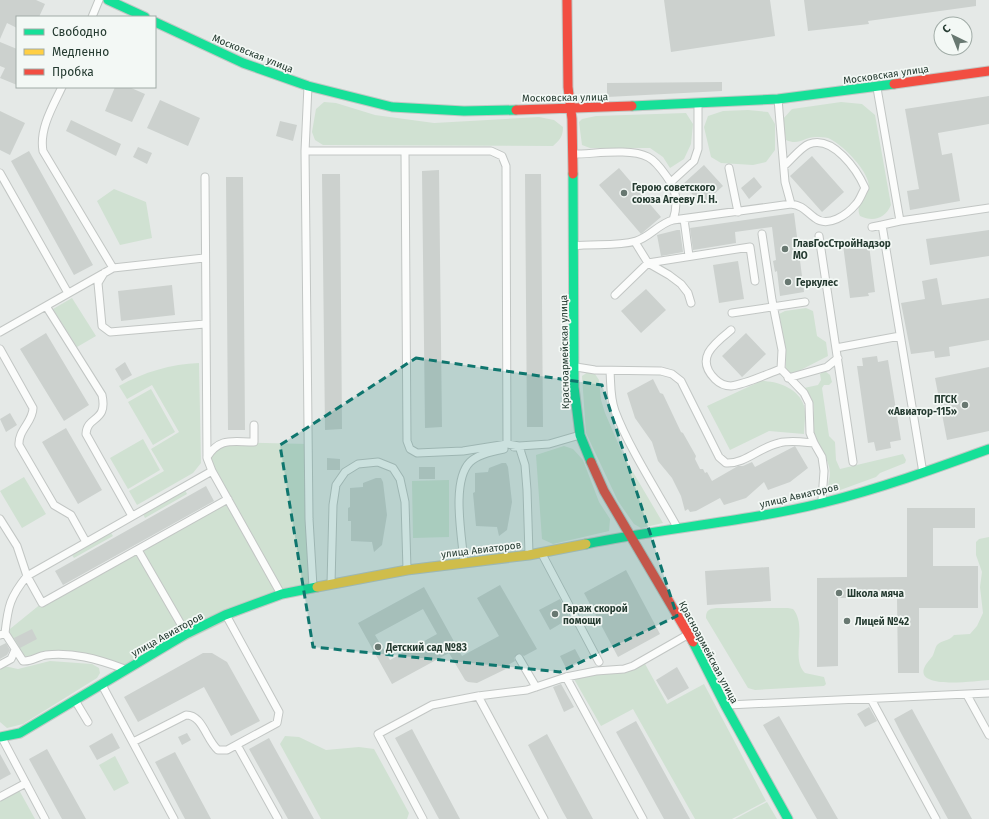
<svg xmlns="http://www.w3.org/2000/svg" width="989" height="819" viewBox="0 0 989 819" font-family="'Fira Sans',sans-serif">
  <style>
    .green { fill: #d0e1d2 }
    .building { fill: #ccd1ce; fill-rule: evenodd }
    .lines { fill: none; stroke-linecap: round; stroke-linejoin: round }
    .lane-casing { stroke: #c2c6c4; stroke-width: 9 }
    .fast-casing { stroke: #c1c7c4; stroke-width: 11 }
    .slow-casing { stroke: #c1c7c4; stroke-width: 11 }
    .jam-casing { stroke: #c1c7c4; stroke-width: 11 }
    .lane { stroke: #fbfcfb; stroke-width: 7 }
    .fast { stroke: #16e098; stroke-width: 9 }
    .slow { stroke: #ffcf43; stroke-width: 9 }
    .jam { stroke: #f24e42; stroke-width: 9 }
    .marked { fill: #0f766e; fill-opacity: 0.2; stroke: #0f766e; stroke-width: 3; stroke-dasharray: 8 5; stroke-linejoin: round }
    .poi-dot { fill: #687871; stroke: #f3f8f5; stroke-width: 1.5 }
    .labels { text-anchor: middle; stroke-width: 3.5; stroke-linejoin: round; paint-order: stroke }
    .street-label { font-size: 10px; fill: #253b31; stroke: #f3f8f5 }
    .poi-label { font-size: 10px; font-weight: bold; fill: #253b31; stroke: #f3f8f5; text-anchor: start }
  </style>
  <rect width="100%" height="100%" fill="#e5e9e7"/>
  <path class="green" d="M324 102 336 103 375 115 434 123 539 117 554 120 563 127C563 136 560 140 553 146L323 145 315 140 312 132 316 109Z
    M841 102 862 104 875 115 891 205C885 219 873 222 860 216 859 214 858 210 859 207 862 198 871 193 868 181 864 167 842 144 828 138 825 137 820 137 816 137 804 137 799 146 786 140L783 119 792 109Z
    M748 110 768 112 775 124V150L766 162 753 165 721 163 711 157 704 127 708 116 723 111Z
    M686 113 693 124 691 144 684 159 670 168 663 157 650 148H590L582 145 579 122 582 119 596 116Z
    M114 189 146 202 152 238 120 245 97 201Z
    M72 298 96 336 77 347 53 309Z
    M806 308 813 311 817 336 826 342 828 356 791 375 786 369V350L779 314 785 311Z
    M199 363 201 463 193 473 137 505 129 491 164 471 151 449 179 432 152 385 127 399 119 386C144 372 171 364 199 363Z
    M825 371 830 375 832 382 829 385H824L822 388 829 436 835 442 836 460 840 469 903 454 906 460 905 463 880 473 876 477 832 493 829 491C827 484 830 479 830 473 829 457 818 447 814 432 811 414 820 404 804 388L818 385 821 380 820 374Z
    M588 372 595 374 599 380 601 400 605 413 624 457 663 523 641 528 634 524 618 501 586 433 582 376Z
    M761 381C776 381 796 387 803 403 807 412 804 424 804 434L769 431 730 450 707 406Z
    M151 389 175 432 153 445 128 402Z
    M143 439 160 470 128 489 110 458Z
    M222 442 308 444 313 588 282 594 126 670 69 655 26 662 5 633 42 603 228 500 207 458Z
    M564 446 573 449 583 460 599 502 610 519 609 531 553 544 542 539 536 455Z
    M24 477 46 514 22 528 0 491Z
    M449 480V537L413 538 412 481Z
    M185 490 187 494 145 518 143 514Z
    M111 533 113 536 74 558 72 555Z
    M989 537V680C973 681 900 692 931 658 935 654 934 648 938 644 943 640 949 641 954 635L970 634 977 626 983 613 980 587 982 572 976 555V542L979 539Z
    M716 608H788L793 609C808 626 790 659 805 673L824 677 826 684 824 686 755 690 748 688 706 618C706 610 709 609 716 608Z
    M50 661 92 664 99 668 100 673 97 678 23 724 7 728 0 722V668L4 666 18 669Z
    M644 662 667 704 704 684 766 801 732 819H695L633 709 601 726 574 679Z
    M285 736 299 737 326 750 359 747 374 749 409 813 407 819H321L280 744Z
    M115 756 129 783 114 791 99 765Z
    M19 790 35 819H0V800Z
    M767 802 777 819H735Z"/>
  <path class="building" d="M0 0H36L45 4 39 17H17V28L7 23 0 39Z
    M664 0H770L775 36 671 52Z
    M804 0H976V6L868 21 869 24 808 31Z
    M0 42 17 49V85L0 78 5 68 0 66Z
    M722 82V91L607 97V83Z
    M115 87H129L145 94 132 122 105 111Z
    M989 96V124L938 133 942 155 952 153 960 201 910 210 907 191 919 189 905 109Z
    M160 100 200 118 188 146 147 128Z
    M0 111 25 123 10 155 0 150Z
    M71 120 121 144 116 156 66 131Z
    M280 121 297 125 293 141 276 136Z
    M138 147 152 153 147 164 133 157Z
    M29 151 93 265 74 275 11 161Z
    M812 156 844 192 822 212 790 176Z
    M704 165 723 186 702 205 683 184Z
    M619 168 661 217 641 234 599 185Z
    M439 170 442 427 425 428 422 171Z
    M322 174H340L342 429 325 430Z
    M525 174H541L543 427H527Z
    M226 177H243L245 430H228Z
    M754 177 762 187 749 199 741 188Z
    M794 213 804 292 780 296 777 271 775 272 773 261 776 260 772 227 735 232 736 243 693 250 690 228Z
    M677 230H680L683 252 661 256 657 235Z
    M989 230V256L930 265 926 239Z
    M862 243 863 246 869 245 875 292 868 293 869 296 850 298 843 245Z
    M738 261 744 299 719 303 713 265Z
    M937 278 942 305 989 298V340L949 347 950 356 935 358 934 351 911 354 901 303 925 299 922 281Z
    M172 285 175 315 121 321 118 291Z
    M646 289 666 310 641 333 621 311Z
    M46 333 89 405 64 421 20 349Z
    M746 333 766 354 742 377 722 356Z
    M877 356 878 362 888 360 901 440 890 442 891 448 876 451 874 442 868 443 857 366H863L862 358Z
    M125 362 132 375 122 381 115 369Z
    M989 367V431L947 440 935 378Z
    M653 379 660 393 663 394 681 432 683 433 696 456 695 459 700 469H703L705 473 707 472 712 481 738 466H743L752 462 755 467 795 446 808 468 790 482 768 490 764 482 746 498 724 505 720 498 696 511 690 512 688 509 685 511 681 496 672 478 658 461 652 442 635 418 627 393Z
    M10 413 17 425 6 432 0 419Z
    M66 428 102 490 78 504 42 442Z
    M327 458 340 459V470H327Z
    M502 463H506L508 467 512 502 507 530 499 536 497 527 476 526 473 493 475 492V473L488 472 489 468Z
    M419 467H435V479H419Z
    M376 478H381L383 482 387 515 382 545 374 552 372 542 351 541V521H348V508L350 507V488L363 487V483Z
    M206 486 214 501 63 585 55 571Z
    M907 508H975V528H933V566H978V608H919V673H898L897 598H838V666L817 667V578L907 577Z
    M769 567 771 601 707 605 705 571Z
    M626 570 660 634 618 657 584 593Z
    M500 585 537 649 524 656 521 654H517L514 658 515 661 508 665 510 667 477 683 468 682 465 680 449 653 392 684 358 623 424 587 462 656 499 636 477 598ZM423 609 437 634 390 660 375 635Z
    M560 599 570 618 550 630 539 610Z
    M32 629 37 639 20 648 14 638Z
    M6 643 10 650 7 655 0 659V646Z
    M575 649 581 660 566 668 560 656Z
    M203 653H212L227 662 260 721 231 736 204 687 138 722 124 697Z
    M677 667 689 688 668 700 656 680Z
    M561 684 574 707 564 712 553 687Z
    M869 707 877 721 865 727 857 714Z
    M912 709 972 819H948L901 733 894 719Z
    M779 716 838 819H817L763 725Z
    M636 721 690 819H664L616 732Z
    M412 729 460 819H439L425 793 395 738Z
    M112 733 120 748 97 760 89 746Z
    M187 733 191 740 182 745 178 737Z
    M547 734 593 819H567L563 812 528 745Z
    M269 738 314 819H288L249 749Z
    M47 749 86 819H62L29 759Z
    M175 752 211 819H185L155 762Z
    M0 754 11 774 0 780Z"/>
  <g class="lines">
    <g class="lane-casing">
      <path id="lane" d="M92 17 99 0
        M308 86 305 151 309 519 313 587
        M62 87C53 106 39 129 43 151L113 268
        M877 88 900 221 882 225 923 473
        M778 99 785 182 791 204
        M305 151H491L502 156 506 166 507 444
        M405 152 407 441 410 449 417 453 463 451 507 444 519 446 549 444 580 435
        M574 154C594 154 630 148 648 157 656 161 662 170 667 177 677 190 678 205 673 220
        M729 168 738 212
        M0 173 68 293
        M205 177 207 458 212 471 281 594
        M671 182 694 161 698 149V104
        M684 219 689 256
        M900 221 989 208
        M872 227 882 225
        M762 234 772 300 782 350 781 369 804 393 809 403 810 433 814 443 822 457 824 471 822 500
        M819 236 853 462
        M635 242 648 263 669 275 681 284 688 293 691 303
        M573 246C593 243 616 247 636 241 650 237 658 224 673 220L791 204C804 206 805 211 815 218 828 228 847 215 856 204 860 200 862 193 865 188 857 170 833 135 809 144 801 147 791 160 784 166
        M104 273 98 283 102 326 110 332 205 324
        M615 295 648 263 750 247 755 281
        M46 306 102 395C108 423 87 415 86 434L132 516
        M732 313 805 302
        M731 330C715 343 694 358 715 379 719 383 725 386 731 386 746 384 767 374 781 369
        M0 332 113 268 204 258
        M836 348 900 336
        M0 349 33 408C33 422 18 430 19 445L54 505 71 515 86 542
        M576 367 595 370 661 371 672 374 681 381 719 457 726 463C745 464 760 447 779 443 790 440 802 442 814 443
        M610 371C611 384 610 398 615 411 629 448 657 491 677 527
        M788 378 827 367 838 358
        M514 447 519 446 525 465 527 490 529 554
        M207 457C220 437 232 442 254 442V425
        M0 519 17 546 27 576 42 603 228 499
        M138 550 186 633
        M542 554 599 662
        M464 562C462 537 451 481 470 462 478 454 493 451 504 449
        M331 584 333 505 336 485 345 472 358 464 378 462 393 468 400 479 405 502 407 569
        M5 633 23 661C31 662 38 656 46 655 73 652 97 659 122 668
        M0 635 5 633C8 606 10 597 27 576L212 471
        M519 658 536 687
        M0 665 11 659 15 650
        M566 677 643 819
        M102 685 174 819
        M967 695 989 735
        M478 696 544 819
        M871 699 936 819
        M76 702 88 722
        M728 705 989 693
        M2 738 45 819
        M133 742 186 715C203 715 206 740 218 750H227L277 723 279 712 226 615
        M237 745 278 819
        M0 797 26 783
        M423 819 378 734 432 705 478 696 527 690 566 677 596 671 624 669 633 666 689 634"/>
    </g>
    <g class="fast-casing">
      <path id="fast" d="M108 0 145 17
        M155 22 243 63 308 86 392 107 464 111 516 110
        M632 106 778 99 894 84
        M573 174 574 387 580 435 591 462
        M586 544C664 528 744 522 822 503 879 489 934 469 989 449
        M693 642 725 705 788 819
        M0 737 20 733 186 634 225 615 282 594 317 587"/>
    </g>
    <g class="slow-casing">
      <path id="slow" d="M317 587 407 570 529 555 586 544"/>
    </g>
    <g class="jam-casing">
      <path id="jam" d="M567 0 568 87 572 119 573 174
        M894 84 989 71
        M516 110 632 106
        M591 462 604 491 693 642"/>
    </g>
    <use href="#lane" class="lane"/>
    <use href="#fast" class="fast"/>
    <use href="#slow" class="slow"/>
    <use href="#jam" class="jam"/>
  </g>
  <path class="marked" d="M416 358 602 385 677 616 560 672 313 647 280 445Z"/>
  <g class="poi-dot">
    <circle cx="624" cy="193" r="4"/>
    <circle cx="785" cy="249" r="4"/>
    <circle cx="788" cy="282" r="4"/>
    <circle cx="965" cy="405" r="4"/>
    <circle cx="839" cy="593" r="4"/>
    <circle cx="555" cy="614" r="4"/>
    <circle cx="847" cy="621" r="4"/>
    <circle cx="378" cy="647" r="4"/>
  </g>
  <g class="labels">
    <g class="street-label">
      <text transform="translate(253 53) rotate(22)" y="4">Московская улица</text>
      <text transform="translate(886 74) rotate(-8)" y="4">Московская улица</text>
      <text transform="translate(565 97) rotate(-1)" y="4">Московская улица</text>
      <text transform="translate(564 352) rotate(-91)" y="4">Красноармейская улица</text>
      <text transform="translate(799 495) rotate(-13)" y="4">улица Авиаторов</text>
      <text transform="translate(481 549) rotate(-7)" y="4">улица Авиаторов</text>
      <text transform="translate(167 634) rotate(-29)" y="4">улица Авиаторов</text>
      <text transform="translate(709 652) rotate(62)" y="4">Красноармейская улица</text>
    </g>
    <g class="poi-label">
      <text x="632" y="191">Герою советского<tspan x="632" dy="12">союза Агееву Л. Н.</tspan></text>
      <text x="793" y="247">ГлавГосСтройНадзор<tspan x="793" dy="12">МО</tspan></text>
      <text x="796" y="286">Геркулес</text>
      <text x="957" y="403" text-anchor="end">ПГСК<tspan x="957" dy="12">«Авиатор-115»</tspan></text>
      <text x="847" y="597">Школа мяча</text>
      <text x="563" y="612">Гараж скорой<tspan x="563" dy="12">помощи</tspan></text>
      <text x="855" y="625">Лицей №42</text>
      <text x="386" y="651">Детский сад №83</text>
    </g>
  </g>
  <rect x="16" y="16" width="140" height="72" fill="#f3f8f5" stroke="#a1aca7"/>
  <rect x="24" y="29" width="20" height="6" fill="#16e098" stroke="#a1aca7"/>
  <text x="52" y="36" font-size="12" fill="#253b31">Свободно</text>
  <rect x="24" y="49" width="20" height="6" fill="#ffcf43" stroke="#a1aca7"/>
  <text x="52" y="56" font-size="12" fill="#253b31">Медленно</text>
  <rect x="24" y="69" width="20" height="6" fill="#f24e42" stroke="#a1aca7"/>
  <text x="52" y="76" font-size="12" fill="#253b31">Пробка</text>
  <g transform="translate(953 36) rotate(317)"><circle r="19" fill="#f3f8f5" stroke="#a1aca7"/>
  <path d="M0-3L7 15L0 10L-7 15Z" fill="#687871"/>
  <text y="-6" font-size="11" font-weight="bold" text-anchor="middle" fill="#253b31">С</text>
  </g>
</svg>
